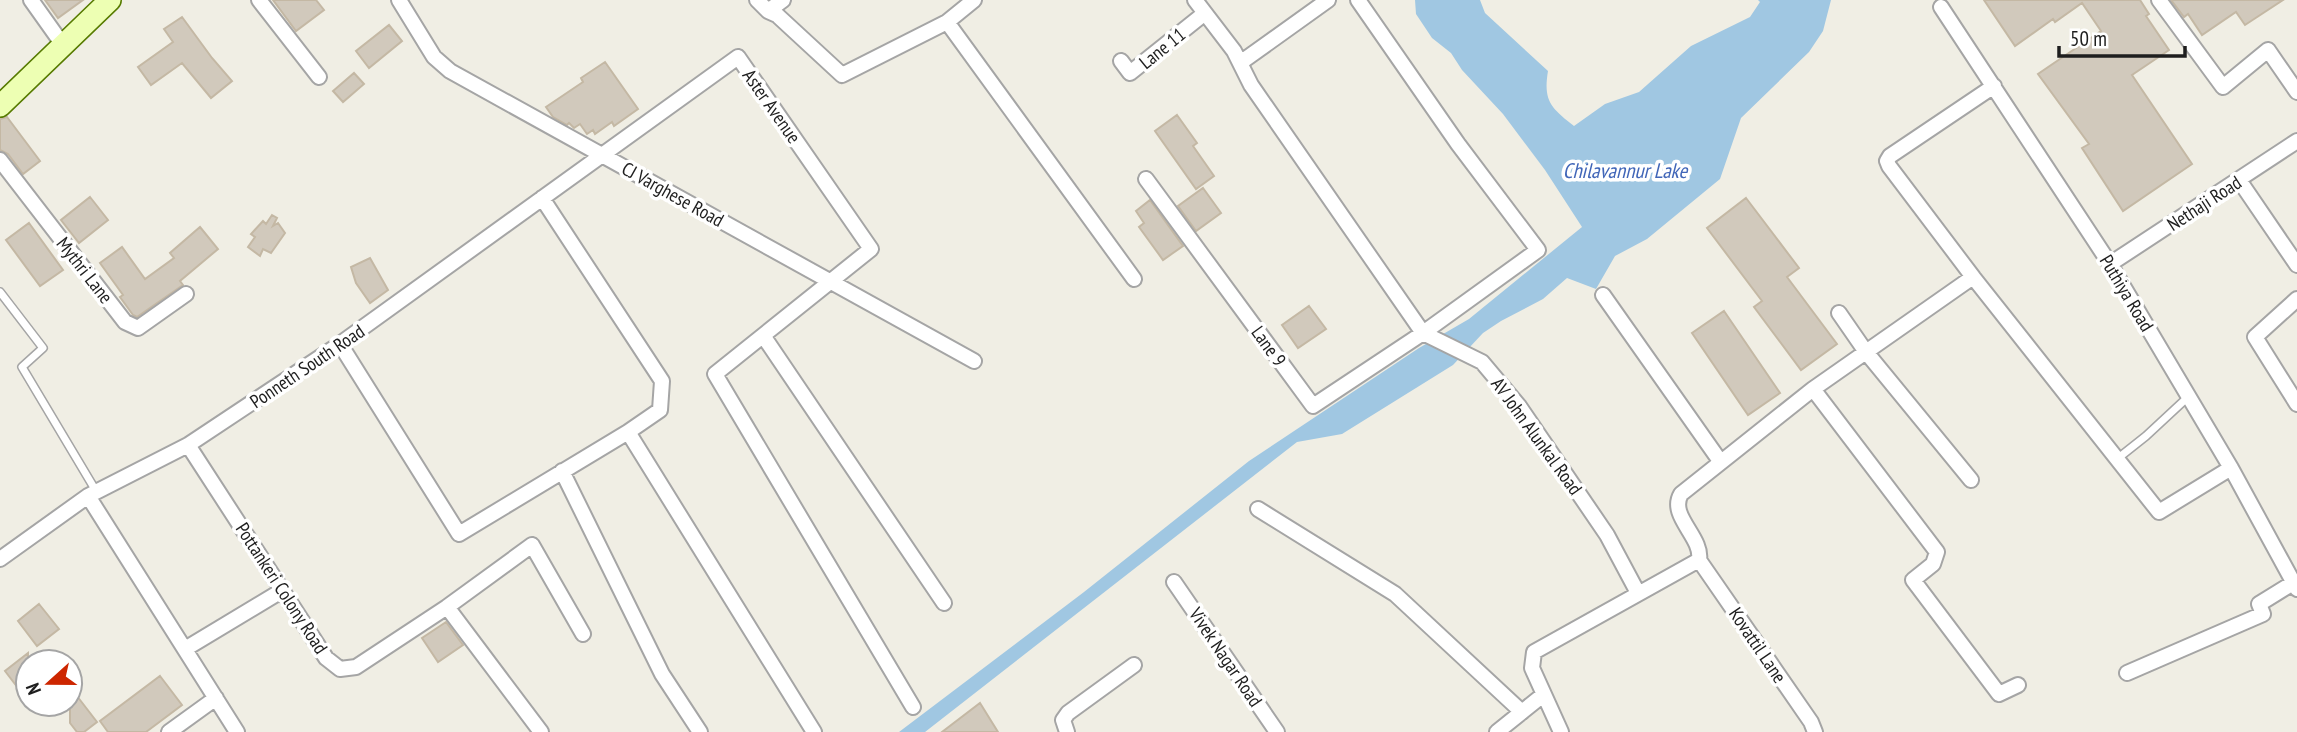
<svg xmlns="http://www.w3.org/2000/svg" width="2297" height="732" viewBox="0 0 2297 732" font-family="'PT Sans Narrow',sans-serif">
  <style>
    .water { fill: #a0c7e2 }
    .building { fill: #d1c9bc; stroke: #c4b8a4; stroke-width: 2 }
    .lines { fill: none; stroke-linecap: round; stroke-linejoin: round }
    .lane-casing { stroke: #a5a5a5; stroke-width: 10 }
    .street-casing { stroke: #a5a5a5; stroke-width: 18 }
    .secondary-casing { stroke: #577b00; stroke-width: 24 }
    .lane { stroke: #fff; stroke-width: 7 }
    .street { stroke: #fff; stroke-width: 14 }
    .secondary { stroke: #edffb3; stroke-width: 21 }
    .labels { text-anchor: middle; stroke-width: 7; stroke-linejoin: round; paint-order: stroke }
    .street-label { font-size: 19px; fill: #1e1e1e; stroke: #fff }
    .water-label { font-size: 21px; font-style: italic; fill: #4166b8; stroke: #fff }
  </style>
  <rect width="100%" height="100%" fill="#f0eee4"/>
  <path class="water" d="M1415 0H1480L1485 13 1548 71C1543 101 1551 108 1574 126L1605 104 1639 92 1691 46 1750 17 1760 2 1758 0H1831L1823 31 1809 52 1741 118 1720 179 1647 239 1615 256 1596 289 1567 278 1543 299 1501 321 1483 333 1453 365 1342 434 1297 442 925 732H899L1084 592 1249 461 1419 348 1469 319 1582 227 1545 170 1503 114 1462 70 1451 53 1432 38 1416 14Z"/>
  <path class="building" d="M45 0H83L58 18Z
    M273 0H316L324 10 296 31Z
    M1984 0H2140L2149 14 2146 16 2169 50 2132 75 2192 164 2123 211 2082 148 2089 144 2038 74 2101 31 2082 3 2055 22 2053 19 2015 46Z
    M2171 0H2283L2245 25 2236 12 2202 35 2188 14 2184 17Z
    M182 17 212 58 232 81 211 98 182 63 151 85 138 67 173 42 164 29Z
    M389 25 402 41 369 68 356 51Z
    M605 62 638 109 614 126 612 122 595 134 593 130 587 134 580 124 574 128 569 123 567 125 553 117 546 107 583 82 581 78Z
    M354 73 364 84 343 102 333 91Z
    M1177 115 1197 143 1193 146 1214 176 1196 189 1155 131Z
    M7 117 40 161 23 174 8 154 0 150V119Z
    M1203 188 1221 213 1196 231 1178 206Z
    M90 197 108 220 79 243 61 220Z
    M1746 198 1799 268 1787 277 1837 344 1801 370 1754 307 1762 301 1707 228Z
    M1150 200 1183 246 1163 260 1139 227 1144 223 1136 211Z
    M272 215 277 218 273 226 278 223 285 233 271 253 263 249 260 256 248 247 255 237 251 234 263 221 266 224Z
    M29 223 63 270 40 286 6 240Z
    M200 227 218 249 180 281 183 285 137 317 133 315 120 297 123 295 100 263 122 247 145 279 174 258 170 253Z
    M370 258 388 290 370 303 356 283 351 267Z
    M1309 306 1326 329 1298 348 1282 325Z
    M1724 311 1780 393 1748 415 1692 333Z
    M39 604 59 629 37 646 18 621Z
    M446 622 463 645 438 662 422 638Z
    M28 653V701L5 671Z
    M160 676 182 705 146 732H108L100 721Z
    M70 687 97 722 84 732H77L70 723Z
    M980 703 998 732H942Z"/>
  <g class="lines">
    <g class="lane-casing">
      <path id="lane" d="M0 292 43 348 22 367 96 491
        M2117 459 2146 436 2188 397"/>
    </g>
    <g class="street-casing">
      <path id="street" d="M31 0 63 45
        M259 0 319 77
        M399 0 434 57 450 71 974 361
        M757 0 768 11 783 0
        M974 0 947 22 1134 279
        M1195 0 1234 51 1251 85 1423 333 1482 362 1519 406 1607 535 1638 593
        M2159 0 2223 87 2268 50 2297 92
        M1941 7 2110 264 2231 468 2297 589
        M768 11 777 15 842 75 947 22
        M1121 61 1130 73 1205 13
        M1240 63 1328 0
        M0 160 125 322 138 328 186 294
        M1146 179 1313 406 1423 333 1538 250 1458 144 1358 0
        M2239 180 2297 265
        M2110 264 2297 141
        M1973 277 2159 512 2231 468
        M1603 295 1720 461
        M2297 299 2255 337 2297 404
        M1839 313 1866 352 1971 480
        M764 337 944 603
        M340 344 459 534 628 432 660 410 662 381 542 198
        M1813 389 1973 277 1889 166 1887 161 1890 156 1994 86
        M628 432 814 732
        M188 445 326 658 340 669 356 667 447 607 541 732
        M562 471 662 674 700 732
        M88 496 237 732
        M1258 509 1395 594 1522 712
        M0 559 88 496 188 445 340 344 738 57 871 249 715 374 913 707
        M1699 560 1811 722 1815 732
        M1174 582 1277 732
        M447 607 532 545 583 634
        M185 649 283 590
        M2127 673 2263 614 2259 604 2293 583
        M169 732 216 698
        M1067 732 1063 720 1068 713 1134 665
        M1497 732 1543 695
        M1561 732 1532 668 1534 652 1699 560C1703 537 1668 516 1681 494L1813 389 1937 552 1933 564 1913 580 1999 694 2018 685"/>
    </g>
    <g class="secondary-casing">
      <path id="secondary" d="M0 106 110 0"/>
    </g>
    <use href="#lane" class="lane"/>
    <use href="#street" class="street"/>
    <use href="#secondary" class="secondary"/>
  </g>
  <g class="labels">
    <g class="street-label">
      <text transform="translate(1162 48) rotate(-39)" y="7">Lane 11</text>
      <text transform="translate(772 106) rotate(55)" y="7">Aster Avenue</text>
      <text transform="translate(673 194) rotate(29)" y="7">CJ Varghese Road</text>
      <text transform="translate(2204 203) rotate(-33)" y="7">Nethaji Road</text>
      <text transform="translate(85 270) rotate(52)" y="7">Mythri Lane</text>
      <text transform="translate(2127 293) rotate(59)" y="7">Puthiya Road</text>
      <text transform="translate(1269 346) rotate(54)" y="7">Lane 9</text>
      <text transform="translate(307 366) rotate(-34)" y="7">Ponneth South Road</text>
      <text transform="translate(1537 436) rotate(54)" y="7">AV John Alunkal Road</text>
      <text transform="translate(282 588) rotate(57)" y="7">Pottankeri Colony Road</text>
      <text transform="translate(1758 645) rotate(56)" y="7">Kovattil Lane</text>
      <text transform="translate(1226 657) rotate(56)" y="7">Vivek Nagar Road</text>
    </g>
    <g class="water-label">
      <text x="1625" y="178">Chilavannur Lake</text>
    </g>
  </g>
  <g transform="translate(49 683) rotate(249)"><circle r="33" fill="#ffffff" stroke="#a5a5a5" stroke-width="2"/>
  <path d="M0-5L12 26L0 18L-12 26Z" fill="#cd2600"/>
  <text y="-10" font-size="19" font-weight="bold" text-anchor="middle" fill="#1e1e1e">N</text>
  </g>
  <path d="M2059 46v10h126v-10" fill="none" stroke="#1e1e1e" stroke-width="3.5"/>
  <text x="2070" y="46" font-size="21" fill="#1e1e1e" stroke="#ffffff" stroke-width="5" paint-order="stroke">50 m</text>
</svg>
